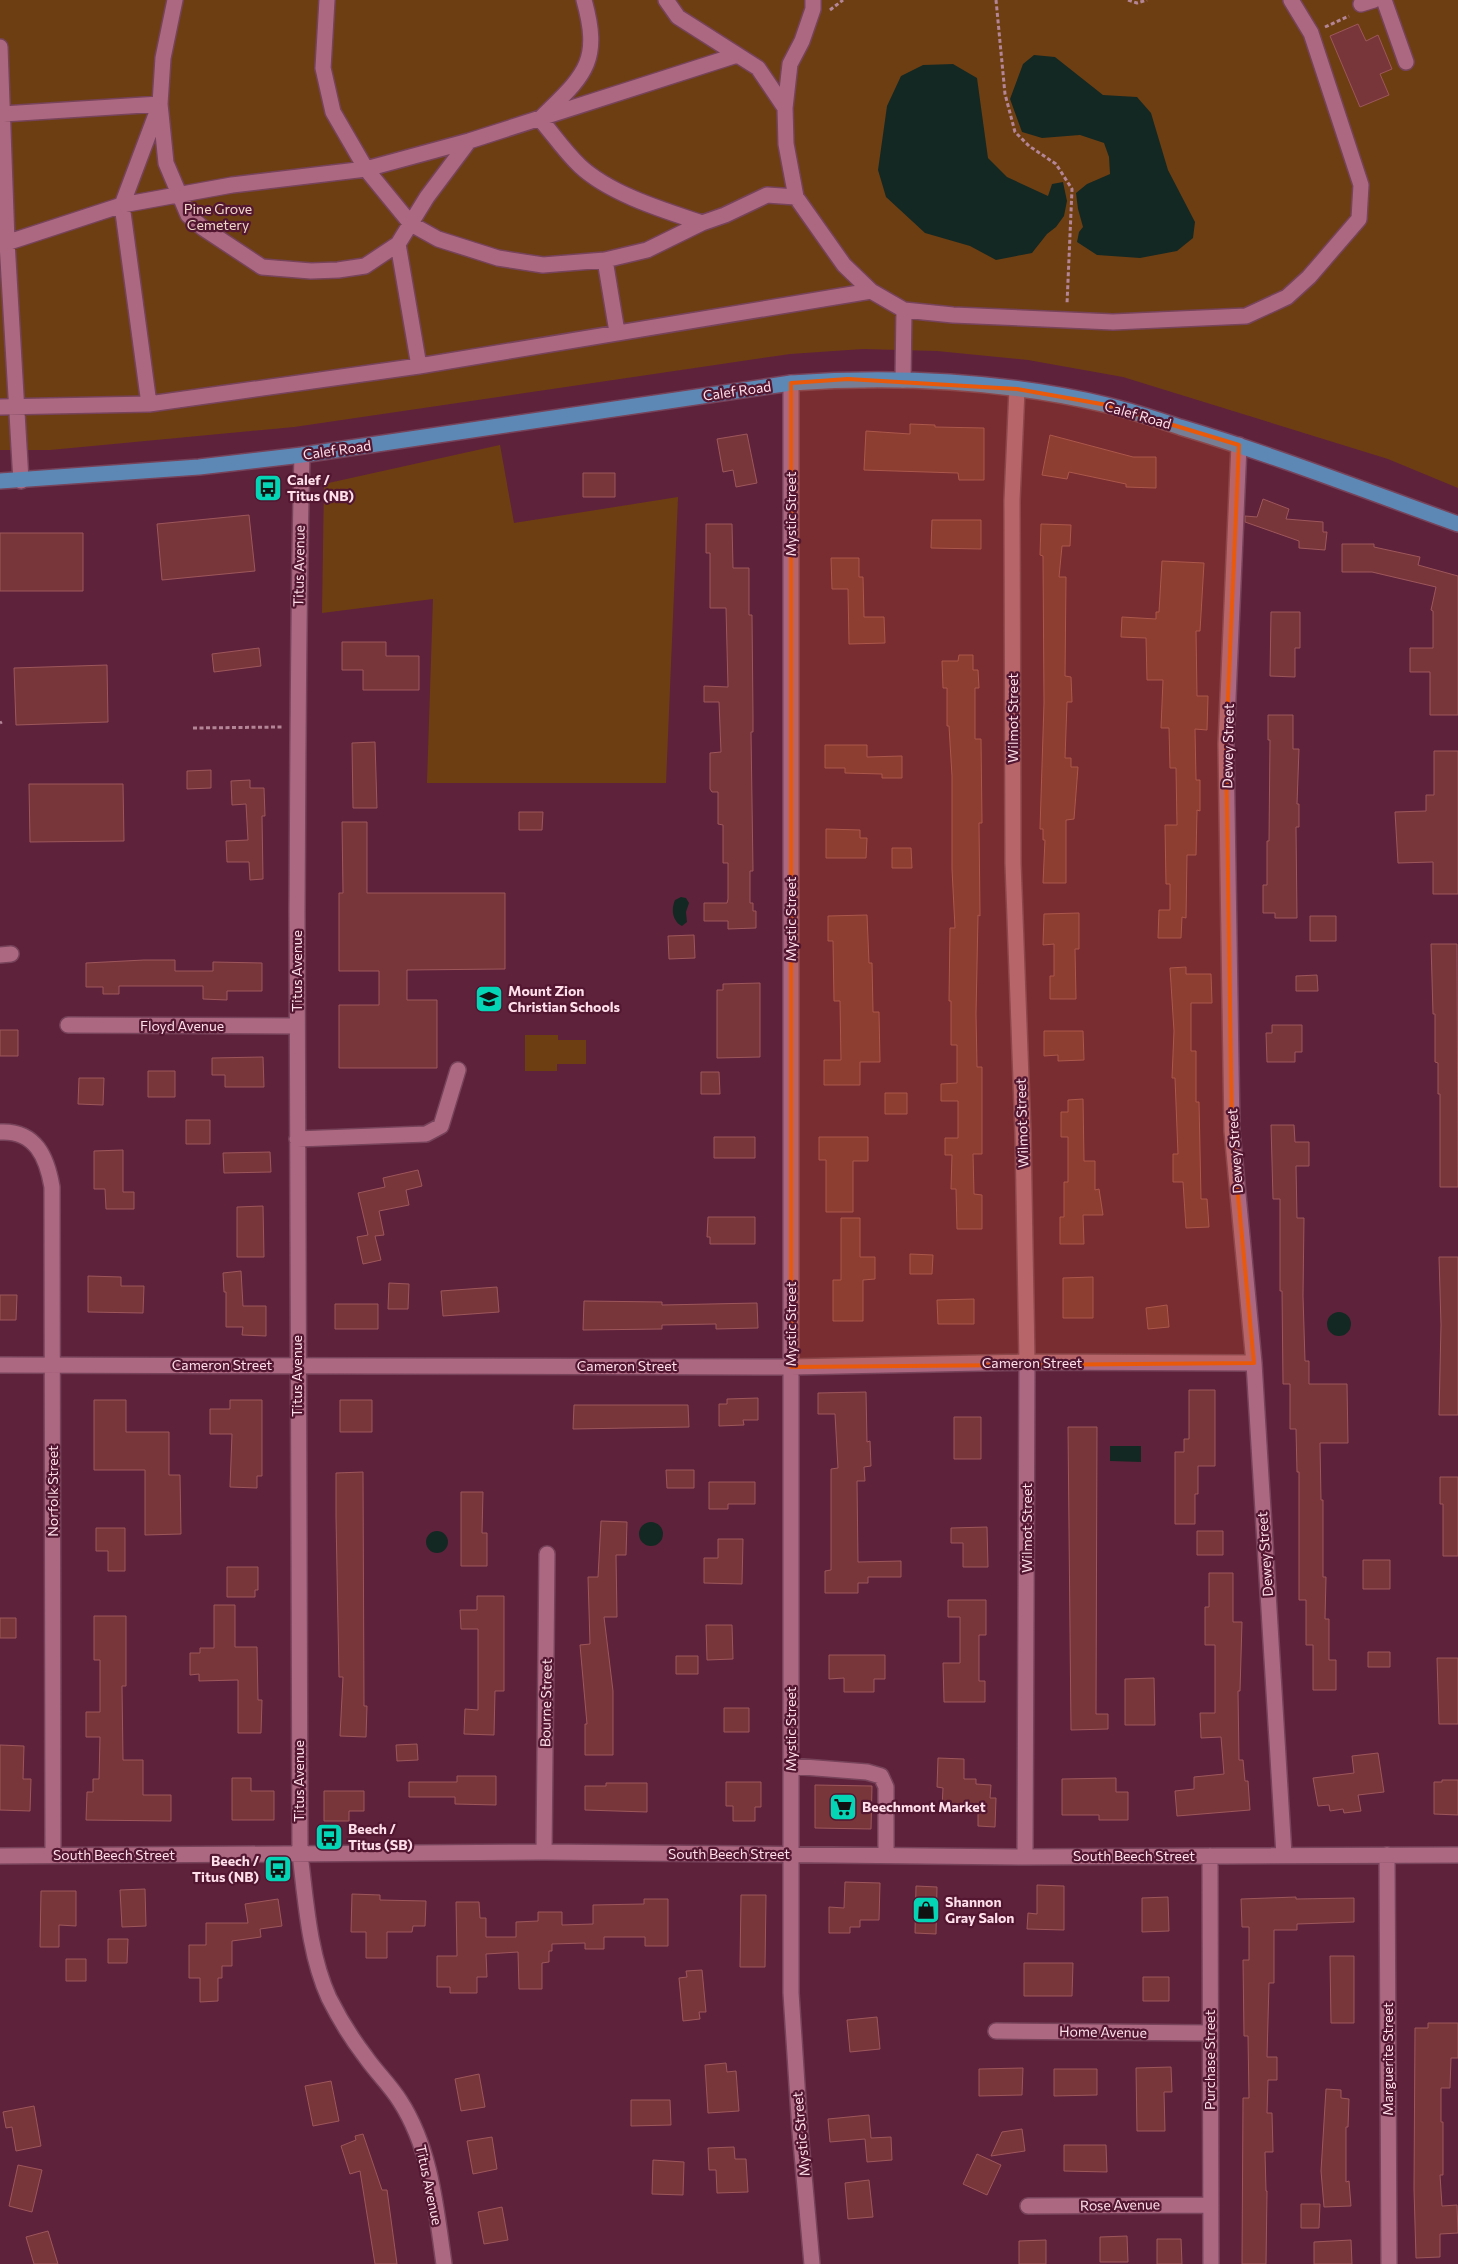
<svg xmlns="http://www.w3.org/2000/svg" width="1458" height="2264" viewBox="0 0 1458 2264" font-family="Commissioner,sans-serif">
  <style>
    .green { fill: #6e3e13 }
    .water { fill: #142823 }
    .building { fill: #78363b; stroke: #9d575b }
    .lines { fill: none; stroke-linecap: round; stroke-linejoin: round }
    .minor-casing { stroke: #76435a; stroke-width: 18 }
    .major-casing { stroke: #76435a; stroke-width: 18 }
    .path { stroke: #b38596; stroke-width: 3; stroke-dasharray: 4 2.5; stroke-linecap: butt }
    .minor { stroke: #ad6881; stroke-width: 15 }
    .major { stroke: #5d88b6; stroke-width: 15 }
    .marked { fill: #e8590c; fill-opacity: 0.2; stroke: #e8590c; stroke-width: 4; stroke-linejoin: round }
    .labels { text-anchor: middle; stroke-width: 4.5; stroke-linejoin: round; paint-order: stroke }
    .park-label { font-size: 14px; fill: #efd8c8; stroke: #531731 }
    .street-label { font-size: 14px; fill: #ffdfe9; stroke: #531731 }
    .poi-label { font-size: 14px; font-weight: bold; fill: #ffdfe9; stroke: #531731; text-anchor: start }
  </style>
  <rect width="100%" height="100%" fill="#5f223b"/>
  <path class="green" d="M0 0H1458V488L1388 459 1123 377 1028 360 937 351 863 349 790 354 294 427 50 450H0Z
    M500 445 514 523 678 497 666 783H427L433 599 322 613 324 484Z
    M525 1035H558V1040H586V1064H557V1071H525Z"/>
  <path class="water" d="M1034 55 1055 57 1103 95 1137 97 1151 113 1168 170 1195 222 1193 238 1177 251 1140 258 1097 255 1077 242 1079 232 1083 227 1078 209 1076 193 1087 184 1110 174 1109 157 1104 143 1080 135 1042 138 1022 132 1010 99 1023 64Z
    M953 64 977 78 988 158 1007 177 1048 196 1052 184 1063 182 1067 201 1064 216 1056 227 1047 234 1032 253 996 260 970 246 925 233 886 197 878 170 887 106 901 76 923 65Z
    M681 897 686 898 689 903 686 912 687 922 682 926C672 921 671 909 675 900Z
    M1327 1324a12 12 0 1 1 24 0a12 12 0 1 1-24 0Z
    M1110 1446H1141V1462L1110 1461Z
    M639 1534a12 12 0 1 1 24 0a12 12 0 1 1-24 0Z
    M426 1542a11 11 0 1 1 22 0a11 11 0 1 1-22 0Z"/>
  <path class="building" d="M1358 24 1366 41 1378 35 1392 69 1380 74 1389 95 1360 107 1330 36Z
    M910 424 935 425V427L984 428V480H959L958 473 864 470 866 431 910 434Z
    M747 434 757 483 736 487 733 470 723 472 717 439Z
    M1050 435 1133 457H1156V488L1126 487V484L1069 472 1067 479 1042 475Z
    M583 473H615V497H583Z
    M1263 499 1289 509 1286 519 1323 522V532H1327L1325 550 1299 548V541L1245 522V516L1257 517Z
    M249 515 255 571 162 580 157 524Z
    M932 520H981V549L931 548Z
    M706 524H732L733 568H749V615H752L753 716V732H751L753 871H750V903H753V911H756V928L728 929V921H704V903H727L728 899V863H723V825L718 824V792H712L710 789V753L721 752 719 702H704V686L728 687 726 608H710V553H706Z
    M1041 524 1071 525 1070 546H1062L1059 577H1066L1065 676 1071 677 1072 702H1067L1065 758H1071V767H1078L1074 819 1066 820V883H1043L1045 840H1043V829H1040L1044 703 1043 556 1040 555Z
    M0 533H83V591H0Z
    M1342 544H1374V547L1420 557 1418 565 1458 576V715H1430V672H1410V648H1433V611L1431 610 1436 587 1372 572H1342Z
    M831 558H859V577H863L864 617H884L885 643 849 644 848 589H832Z
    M1162 561 1204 563 1200 631H1196L1197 696H1208L1207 730 1195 729 1196 780H1200V811L1197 810 1196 855H1187L1186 918 1182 917 1181 938H1158L1159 910H1170V884H1166L1165 825H1177L1176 768H1170L1169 728H1161L1163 680H1147L1146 638 1121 637 1122 617 1156 619V612H1159Z
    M1271 612H1300V648H1295V677L1270 676Z
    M342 642H386V656H419V690H363V670H342Z
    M259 648 261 666 214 672 212 654Z
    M959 655H973V670H978L979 688H975V739H981L982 823H979L980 916 978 915 976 1014 977 1067H982V1154H973L974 1194 982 1195V1229H957L956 1189H951L952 1155H945V1138H958V1101H941V1084L957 1083V1045H951V1001H949L950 928H955L952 869V776L949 726H947V688H943L942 661H958Z
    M107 665 108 722 16 725 14 668Z
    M1268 715H1293V749H1299L1297 804H1299V827H1296L1297 918H1275V913H1263V885H1267V841H1269L1270 740H1268Z
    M375 742 377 808H353L352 743Z
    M825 745H867V757L902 756V778H882V774L845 773V768H825Z
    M1434 751H1458V894H1433V862L1398 863 1395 812 1426 811V795H1434Z
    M211 770V788L187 789V771Z
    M250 780V788H264L265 816H262L263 879 250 880 249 862H227L226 841 248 840 246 804 232 805 231 781Z
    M29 784H123L124 841 30 842Z
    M519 812H543L542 830H519Z
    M342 822H367V893H505V969L407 970V1000H437V1068H339V1005H379V971H339V893H343Z
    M826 829 860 830V838H867L866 858H826Z
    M892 848H911L912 868H892Z
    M1079 913V949H1075L1076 999H1050V976H1054V944L1043 945 1044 914Z
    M867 915 869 963H872L873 1012H879L880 1062H860V1085H824V1060H841L840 1001H834L833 941H828V916Z
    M1310 916H1336V941H1310Z
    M694 935 695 958 669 959 668 936Z
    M1431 944H1457L1458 1187H1440V1094H1438V1063L1435 1062V1014H1433Z
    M144 960H175V971H213V962L262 963V991H227V1000L203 999V986H119V994H103V987H86V963Z
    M1186 967V974H1211L1212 1003H1191V1051H1196V1102H1199L1201 1199H1207L1209 1227 1186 1228 1183 1182H1173V1154H1178L1175 1078H1172L1174 1031 1170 968Z
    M1317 975 1318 991H1296V976Z
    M760 983V1057L717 1058V990H723V984Z
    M1272 1025H1302V1052H1295V1062H1267L1266 1033H1272Z
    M0 1030H18V1056H0Z
    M1044 1031H1083L1084 1060 1058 1061V1055L1044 1056Z
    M263 1057 264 1087H225V1075H212V1058Z
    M148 1071H175V1097H148Z
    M701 1072H719L720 1094H701Z
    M79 1078H104L103 1105 78 1104Z
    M885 1093H907V1114H885Z
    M1083 1099 1084 1161H1095V1190L1099 1189 1103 1215H1083L1084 1244H1060V1217H1064V1182H1068V1137H1061V1112H1068V1100Z
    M186 1120H210V1144H186Z
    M1271 1125H1294L1295 1142H1309V1166H1296L1297 1218H1304L1303 1296 1305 1361H1309V1384H1347L1348 1443H1320L1321 1500H1323V1577H1326L1325 1619H1329V1660H1336V1690H1313V1645H1306V1600H1299V1472H1297L1296 1429H1290V1384H1283L1282 1291H1280V1199H1273Z
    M714 1137H755V1158H714Z
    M819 1137H868V1161H853V1212H826V1160H819Z
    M123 1150V1192H134V1209H106L105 1189H94V1151Z
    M270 1152 271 1172 224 1173 223 1153Z
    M418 1170 422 1186 406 1190 409 1205 379 1211 384 1235 375 1236 381 1260 363 1264 357 1237 368 1235 358 1193 385 1187 383 1178Z
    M263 1206 264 1257H237V1207Z
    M708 1217H755V1244H710V1237H707Z
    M841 1218H860V1257H875V1279L863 1280V1321H833V1280H841Z
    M910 1254 933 1255 932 1274H910Z
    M1439 1257H1458V1415H1439L1441 1325Z
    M241 1271 243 1306H266V1336L242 1335 243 1327H226V1292H224L223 1273Z
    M88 1276 121 1277V1286H144L143 1313 88 1312Z
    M1093 1277V1318H1063V1278Z
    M389 1283 409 1284 408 1309H388Z
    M497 1287 499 1312 443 1316 441 1291Z
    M0 1295H17L16 1320H0Z
    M974 1299V1324H938L937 1300Z
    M584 1301 662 1302V1305L757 1303 758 1328 716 1329V1324L662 1325V1329L583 1330Z
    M335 1304H378V1329H335Z
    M1167 1305 1169 1327 1148 1329 1146 1308Z
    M1189 1390H1215V1466H1198V1494H1195V1524H1175V1452H1184V1439H1189Z
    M866 1392 867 1442 870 1441 871 1466 864 1467 865 1481H857L858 1562 901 1561V1577H868V1583H858V1593H825V1571L831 1570V1469L838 1468 835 1414H818V1393Z
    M758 1398V1420H743L744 1425 719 1426V1404H727V1399Z
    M94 1400H126V1432H169V1475H180L181 1534 145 1535V1470H94Z
    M230 1400H262V1476H257V1488L230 1487 232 1434H210V1409H230Z
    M340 1400H372V1432H340Z
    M574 1405H688L689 1427 573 1429Z
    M954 1417H981V1459H954Z
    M1068 1427H1097L1096 1714H1108V1729L1071 1730Z
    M666 1470H694V1488H667Z
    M363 1472 364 1706H367L366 1737 340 1736 343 1677H339L336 1517V1473Z
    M1440 1477H1458V1556H1443V1504H1440Z
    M709 1482H755V1504H728V1509H709Z
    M461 1492H483L482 1533H487V1566H461Z
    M601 1521 627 1522 626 1555H616L617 1617H604L613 1691V1755H585V1724H587L580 1645 590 1644 588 1577H598Z
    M987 1527 988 1567H963V1543H951V1528Z
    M96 1528H125V1571H108V1551H96Z
    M1197 1531H1223V1555H1197Z
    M718 1539H743L742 1584 704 1583V1558H718Z
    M1363 1560H1390V1589H1363Z
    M227 1567H258V1590H255V1597H227Z
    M1209 1573H1233V1622H1242L1240 1691H1238L1239 1760H1243L1245 1781H1248L1250 1810 1177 1816 1175 1791 1194 1789V1777L1224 1774 1221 1737 1201 1738 1200 1713H1215V1645H1205V1607H1209Z
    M477 1596H504V1691H495L494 1735 464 1734 465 1709 478 1710V1629H461L460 1610H477Z
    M948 1600H986V1635H979V1681H985V1702H944L943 1663H960V1617H948Z
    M214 1605H235V1647H257L258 1700H262L261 1733H238V1680L199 1681V1674L190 1675V1653H200V1648H214Z
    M94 1616H126V1686H122L123 1760H143V1795H171V1821L86 1820 87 1792H93V1779H99L100 1737H86V1712H100V1660H94Z
    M0 1618H16V1638H0Z
    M706 1625H732L733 1659 707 1660Z
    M1368 1652H1390V1667H1368Z
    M829 1655H885V1679H874V1692H844V1678L829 1679Z
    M676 1656H698V1674H676Z
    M1437 1658H1458V1724H1439Z
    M1154 1678 1155 1725H1125V1679Z
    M724 1708H749V1732H724Z
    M417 1744 418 1760 397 1761 396 1745Z
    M0 1745 24 1746 23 1779H31L30 1811 0 1810Z
    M1378 1753 1384 1792 1358 1795 1361 1811 1344 1813 1343 1809 1330 1811 1329 1805 1318 1806 1313 1778 1354 1773 1352 1756Z
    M938 1758 964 1759V1779H976V1784L991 1785 990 1798H996L995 1827 978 1826V1809L942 1808 943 1788 937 1787Z
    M457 1776H496V1805L455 1804V1797H409V1782H457Z
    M232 1778H251V1791H274V1820H232Z
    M1116 1778V1792H1128V1820H1099V1815H1062V1779Z
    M1442 1780H1458V1815L1434 1814V1782H1442Z
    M726 1782H761V1807H755V1821H733V1806H726Z
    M606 1783H647V1812L585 1810V1786H606Z
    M815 1785 872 1786 871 1829 815 1828Z
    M324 1791H364V1811H349V1821H324Z
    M845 1882 880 1883 879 1920H860V1927H850V1933H829V1907L844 1908Z
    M1037 1885 1064 1886V1930L1027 1929 1028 1913 1037 1914Z
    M916 1886 937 1887 936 1934 915 1933Z
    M145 1889 146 1926 122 1927 120 1890Z
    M41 1891H76V1926L59 1925V1947H40Z
    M352 1894 380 1895V1900L426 1901 425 1926H413L412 1932H387V1958H366V1932H351Z
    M741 1895H766L765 1967H740Z
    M1168 1897 1169 1931 1142 1932V1898Z
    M1296 1897V1899L1354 1898V1922L1297 1924V1930H1274V1983H1269L1267 2057H1277V2080H1268L1267 2113H1272L1273 2152H1265L1266 2191H1267L1266 2264H1242L1243 2098H1249L1248 2036H1244L1243 1960H1249V1927H1242L1241 1899Z
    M278 1899 282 1926 260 1929 261 1937 232 1941V1966H222V1978H218V2001L200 2002V1978H189V1945H206V1923H248L245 1904Z
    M644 1899H668V1946H645V1937H604V1949H585V1943L552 1944V1951H549V1962L542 1963V1989H519L518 1952 486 1954 487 1977H477V1993H450V1987H437V1956H457L456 1902H479L480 1918H486V1937H516V1922L538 1921V1912H562V1925L593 1924V1905L644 1904Z
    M108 1939H128L127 1963H108Z
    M1330 1956H1354V2023H1331Z
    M66 1959H86V1981H66Z
    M1024 1963H1073L1072 1996H1024Z
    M702 1970 706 2012H699L700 2019 683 2021 679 1978 687 1977 686 1971Z
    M1143 1977H1169V2001H1143Z
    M877 2017 880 2049 850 2052 847 2020Z
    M1428 2023H1458V2058H1451L1450 2088H1441V2122H1443V2175H1440L1442 2206 1457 2205 1458 2233 1440 2234V2257L1416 2258 1414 2189 1415 2028H1428Z
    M726 2063 727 2072 736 2071 739 2111 708 2113 705 2065Z
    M1171 2067 1172 2092H1164L1165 2131H1137L1136 2068Z
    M1023 2068 1022 2095 979 2096V2069Z
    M1054 2069H1097V2095L1054 2096Z
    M479 2074 485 2107 461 2111 455 2079Z
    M331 2081 339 2121 313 2126 305 2086Z
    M1326 2089 1341 2090V2098L1349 2099 1348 2127H1346V2182L1349 2181 1351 2206 1324 2207 1321 2171Z
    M631 2100H670L671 2125 631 2126Z
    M34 2106 41 2146 16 2151 12 2127 6 2128 3 2112Z
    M869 2115 871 2138 891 2137 892 2160 867 2162 865 2139 830 2142 828 2119Z
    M1022 2129 1025 2151 991 2156 1002 2132Z
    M363 2134 382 2190H387L397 2264H375L360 2171 350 2174 341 2146 356 2140 355 2136Z
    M492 2137 497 2169 473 2174 467 2141Z
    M1064 2145H1106L1107 2172 1064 2171Z
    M734 2147 735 2159H746L748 2192 717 2193 716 2170H709L708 2148Z
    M977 2154 1001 2165 987 2195 963 2184Z
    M653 2160 684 2162 683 2195 652 2194Z
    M18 2165 42 2170 32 2212 9 2206Z
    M869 2180 873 2217 848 2219 845 2183Z
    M1301 2204H1320L1319 2228H1301Z
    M502 2207 508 2240 484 2244 478 2212Z
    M48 2231 58 2264H34L26 2237Z
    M1127 2236 1128 2262H1100V2237Z
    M1157 2239H1181L1182 2264H1157Z
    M1046 2240V2264H1019V2241Z
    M1351 2240 1352 2264H1314V2242Z"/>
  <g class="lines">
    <g class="minor-casing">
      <path id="minor" d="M175 0 163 58 160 104 166 163 188 215 203 228 262 267 311 271 338 270 365 266 398 244 427 197 469 141
        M327 0 323 68 333 112 366 169 411 224 438 239 498 258 543 265 605 260 647 250 702 223 725 215 767 195 796 197
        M584 0C602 64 583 76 540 119 553 134 565 152 580 166 610 194 663 210 702 223
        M666 0 678 17 758 68 785 108
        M813 0V9L802 41 790 64 785 108 786 144 796 197 844 265 871 291 904 310 953 315 1113 322 1246 316 1287 297 1309 277 1359 219 1361 185 1311 33 1291 0
        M1384 0 1406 62
        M1361 4 1374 0
        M0 47 7 242 21 481
        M3 114 160 104 122 205 149 404
        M398 244 419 366
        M0 245 122 205 232 185 366 169 469 141 737 55
        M605 260 617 332
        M903 380 904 310
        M791 383V1993L800 2131 812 2264
        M1017 389 1012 500 1013 863 1023 1134 1027 1362 1025 1857
        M0 407 149 404 419 366 871 291
        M1239 445 1226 744 1232 1131 1254 1363 1284 1855
        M302 455C298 608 298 760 297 912 297 1226 300 1540 300 1854 306 1902 309 1954 329 1998 339 2018 352 2039 365 2056 376 2072 390 2085 400 2101 431 2149 436 2208 444 2264
        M0 955 11 954
        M68 1025 297 1026
        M0 1132C36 1130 47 1158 52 1187L53 1855
        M297 1139 426 1134 441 1126 458 1070
        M0 1365 791 1367 1027 1362 1254 1363
        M791 1766 867 1772 881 1776 886 1787V1855
        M544 1852 547 1554
        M1387 1855 1389 2264
        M0 1856 544 1852 1025 1857 1458 1855
        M1210 1856 1211 2264
        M996 2031 1210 2033
        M1028 2206 1211 2205"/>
    </g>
    <g class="major-casing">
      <path id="major" d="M0 481 199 467 302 455 791 383C895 375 1006 381 1107 405 1132 411 1156 419 1180 427 1274 455 1366 491 1458 524"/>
    </g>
    <path class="path" d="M996 0 1005 94 1015 132 1029 146 1056 164 1072 189 1067 304
      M1128 0 1137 3 1147 0
      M830 10 843 0
      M1325 27 1349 16
      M0 723 2 722
      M193 728 282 727"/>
    <use href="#minor" class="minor"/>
    <use href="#major" class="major"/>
  </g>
  <path class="marked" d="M848 379 1017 389 1107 405 1239 445 1226 744 1232 1131 1254 1363 791 1367V383Z"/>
  <defs>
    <g id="bus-square" transform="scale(1.4375)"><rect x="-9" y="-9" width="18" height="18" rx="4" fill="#04d5b6" stroke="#531731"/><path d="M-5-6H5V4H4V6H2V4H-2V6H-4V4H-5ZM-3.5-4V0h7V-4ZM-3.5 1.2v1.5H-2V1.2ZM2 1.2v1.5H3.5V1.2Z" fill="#111"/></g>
    <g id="school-square" transform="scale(1.4375)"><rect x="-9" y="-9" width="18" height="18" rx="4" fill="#04d5b6" stroke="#531731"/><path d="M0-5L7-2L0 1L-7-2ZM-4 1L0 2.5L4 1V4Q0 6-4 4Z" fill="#111"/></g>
    <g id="supermarket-square" transform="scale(1.4375)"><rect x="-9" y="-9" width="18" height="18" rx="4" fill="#04d5b6" stroke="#531731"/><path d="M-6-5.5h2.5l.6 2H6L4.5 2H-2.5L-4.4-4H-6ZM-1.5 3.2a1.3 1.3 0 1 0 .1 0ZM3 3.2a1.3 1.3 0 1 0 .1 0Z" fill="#111"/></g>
    <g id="shop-square" transform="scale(1.4375)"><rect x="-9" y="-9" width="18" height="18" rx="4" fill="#04d5b6" stroke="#531731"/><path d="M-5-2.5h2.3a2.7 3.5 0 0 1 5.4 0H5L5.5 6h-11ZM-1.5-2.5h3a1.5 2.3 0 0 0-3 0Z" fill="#111"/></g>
  </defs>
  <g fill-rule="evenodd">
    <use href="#bus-square" x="268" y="488"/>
    <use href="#school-square" x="489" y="999"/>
    <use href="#supermarket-square" x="843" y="1807"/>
    <use href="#bus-square" x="329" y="1837"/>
    <use href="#bus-square" x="278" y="1869"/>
    <use href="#shop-square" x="926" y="1910"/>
  </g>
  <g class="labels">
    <g class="park-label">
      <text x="218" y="214">Pine Grove<tspan x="218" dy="16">Cemetery</tspan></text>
    </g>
    <g class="street-label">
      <text transform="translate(737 391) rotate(-8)" y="5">Calef Road</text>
      <text transform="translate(1138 415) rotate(16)" y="5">Calef Road</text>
      <text transform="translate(337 450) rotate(-8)" y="5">Calef Road</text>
      <text transform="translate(791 514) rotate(-90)" y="5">Mystic Street</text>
      <text transform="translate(299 566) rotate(-89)" y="5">Titus Avenue</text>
      <text transform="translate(1013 718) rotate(-90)" y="5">Wilmot Street</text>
      <text transform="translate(1228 746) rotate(-89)" y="5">Dewey Street</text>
      <text transform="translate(791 919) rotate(-90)" y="5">Mystic Street</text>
      <text transform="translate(297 971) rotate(-90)" y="5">Titus Avenue</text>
      <text x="182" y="1031">Floyd Avenue</text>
      <text transform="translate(1022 1123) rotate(-92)" y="5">Wilmot Street</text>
      <text transform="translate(1235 1151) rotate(-94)" y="5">Dewey Street</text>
      <text transform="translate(791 1324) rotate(-90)" y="5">Mystic Street</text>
      <text x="1032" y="1368">Cameron Street</text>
      <text x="222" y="1370">Cameron Street</text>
      <text x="627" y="1371">Cameron Street</text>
      <text transform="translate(297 1376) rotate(-90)" y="5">Titus Avenue</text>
      <text transform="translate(53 1491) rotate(-90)" y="5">Norfolk Street</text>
      <text transform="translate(1027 1528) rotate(-90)" y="5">Wilmot Street</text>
      <text transform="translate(1265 1554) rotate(-94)" y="5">Dewey Street</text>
      <text transform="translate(546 1703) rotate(-89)" y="5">Bourne Street</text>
      <text transform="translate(791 1729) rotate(-90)" y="5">Mystic Street</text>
      <text transform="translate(299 1781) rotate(-90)" y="5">Titus Avenue</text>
      <text x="729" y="1859">South Beech Street</text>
      <text x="114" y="1860">South Beech Street</text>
      <text x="1134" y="1861">South Beech Street</text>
      <text transform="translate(1103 2032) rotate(1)" y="5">Home Avenue</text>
      <text transform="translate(1388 2059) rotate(-90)" y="5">Marguerite Street</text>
      <text transform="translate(1210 2060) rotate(-90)" y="5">Purchase Street</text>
      <text transform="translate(801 2134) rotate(-95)" y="5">Mystic Street</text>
      <text transform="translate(429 2185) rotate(78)" y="5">Titus Avenue</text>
      <text transform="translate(1120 2205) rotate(-1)" y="5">Rose Avenue</text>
    </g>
    <g class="poi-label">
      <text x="287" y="485">Calef /<tspan x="287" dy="16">Titus (NB)</tspan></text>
      <text x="508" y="996">Mount Zion<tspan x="508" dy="16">Christian Schools</tspan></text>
      <text x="862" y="1812">Beechmont Market</text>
      <text x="348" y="1834">Beech /<tspan x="348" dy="16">Titus (SB)</tspan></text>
      <text x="259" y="1866" text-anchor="end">Beech /<tspan x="259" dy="16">Titus (NB)</tspan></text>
      <text x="945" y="1907">Shannon<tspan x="945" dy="16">Gray Salon</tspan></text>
    </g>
  </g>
</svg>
